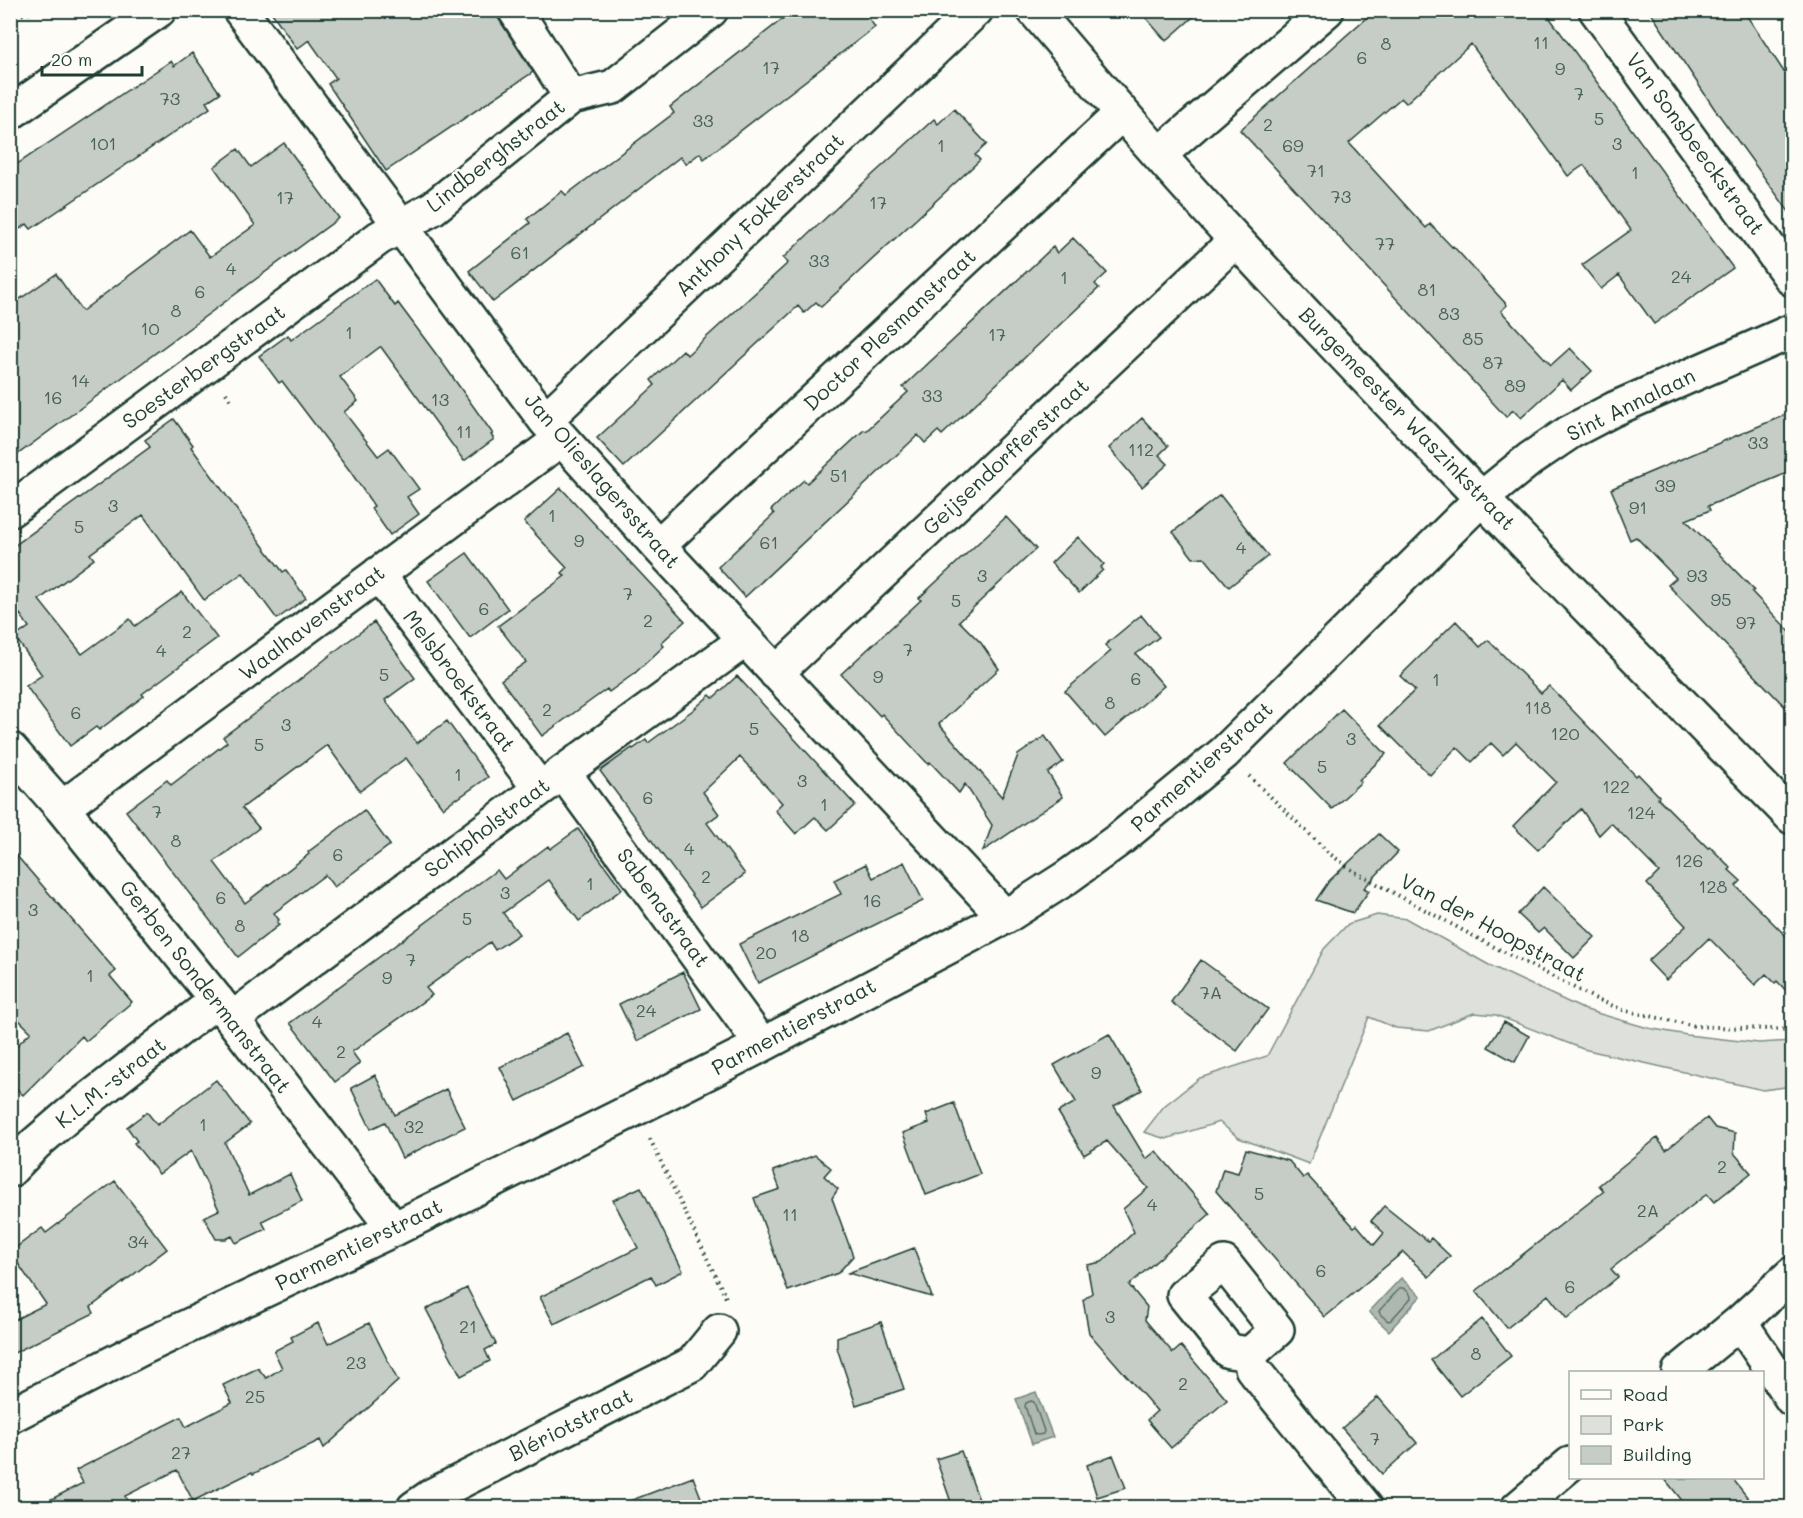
<svg xmlns="http://www.w3.org/2000/svg" width="1803" height="1518" viewBox="0 0 1803 1518" font-family="Mali,sans-serif">
  <style>
    .green { fill: #dde0db; stroke: #7e8e88; stroke-width: 1.5 }
    .water { fill: #aeb8b1; stroke: #75877f; stroke-width: 1.5 }
    .lines { fill: none; stroke-linecap: round; stroke-linejoin: round }
    .shore { stroke: #586e66; stroke-width: 1.5 }
    .building { fill: #c6cdc7; stroke: #1f3d34; stroke-width: 1.5 }
    .minor-casing { stroke: #1f3d34; stroke-width: 38 }
    .path { stroke: #1f3d34; stroke-width: 4; stroke-dasharray: 1.5 4.5; stroke-linecap: butt }
    .minor { stroke: #fdfcf7; stroke-width: 33 }
    .labels { text-anchor: middle; stroke-width: 5; stroke-linejoin: round; paint-order: stroke }
    .number-label { font-size: 18px; fill: #496159 }
    .street-label { font-size: 21px; fill: #1f3d34; stroke: #fdfcf7 }
  </style>
  <rect width="100%" height="100%" fill="#fdfcf7"/>
  <filter id="ink" filterUnits="userSpaceOnUse"><feTurbulence type="fractalNoise" baseFrequency=".0167" numOctaves="2"/><feDisplacementMap in="SourceGraphic" scale="12" xChannelSelector="R" yChannelSelector="G"/><feConvolveMatrix kernelMatrix="1 2 1 2 8 2 1 2 1" color-interpolation-filters="sRGB"/></filter>
  <g filter="url(#ink)">
    <path class="green" d="M1377 915 1407 919 1489 965 1583 1009 1648 1028 1687 1035 1759 1043 1792 1041V1086L1763 1090 1583 1049 1496 1015 1474 1013 1429 1031 1396 1028 1369 1017 1309 1164 1239 1138 1219 1122 1166 1139 1144 1132 1164 1106 1200 1078 1267 1056 1324 949 1348 924Z"/>
    <path class="water" d="M1401 1278 1421 1296 1389 1331 1369 1312Z
      M1036 1392 1053 1437 1032 1444 1016 1399Z"/>
    <g class="lines">
      <path class="shore" d="M1400 1288C1404 1287 1411 1293 1411 1298L1391 1320 1388 1321 1380 1314 1379 1311Z
        M1031 1401 1034 1402 1044 1431 1043 1434 1038 1435 1034 1434 1025 1406 1026 1403Z"/>
    </g>
    <path class="building" d="M270 10H493L533 72 386 171 328 84 336 78 309 40 297 49Z
      M794 10H863L875 27 704 159 700 153 686 164 680 157 493 302 469 271 530 223 527 219 562 191 566 195 674 113 670 107Z
      M1139 10H1201L1166 41Z
      M1375 10H1544L1733 268 1654 324 1619 275 1601 289 1582 265 1631 230 1584 165 1568 176 1471 44 1406 103 1401 98 1349 143 1426 228 1430 224 1452 247 1453 246 1507 305 1501 311 1551 365 1570 348 1592 371 1571 390 1562 380 1521 418 1513 410 1506 417 1240 130Z
      M1649 10H1743L1792 84V216L1714 108Z
      M192 53 220 93 206 102 210 108 31 229 27 224 10 235V169L171 61 174 66Z
      M954 109 987 144 975 155 980 160 821 307 816 302 804 313 798 306 624 467 597 438 655 385 651 380 683 350 687 355 788 263 783 258 847 198 934 119 938 124Z
      M284 143 339 218 10 460V306L56 274 82 311 190 230 210 257 255 225 214 167 238 149 251 167Z
      M1073 238 1107 273 1095 284 1099 288 942 435 938 431 925 443 918 435 745 597 718 567 774 514 771 510 787 495 804 480 807 483 864 430 866 431 908 392 903 387 1053 247 1057 253Z
      M375 279 395 306 398 303 439 358 493 434 491 435 494 439 464 461 381 347H380L340 377 358 401 344 412 378 456 389 448 419 489 407 497 419 514 390 535 371 508 374 506 350 471 282 381 279 383 259 356 288 335 291 340Z
      M1792 412V471L1708 506 1710 510 1686 520 1754 590 1752 592 1792 634V714L1668 585 1676 578 1636 537 1630 540 1616 506 1618 505 1611 489Z
      M1142 418 1168 446 1159 455 1168 464 1142 487 1109 448Z
      M174 419 193 445 191 447 266 550 283 572 286 570 306 598 277 619 243 573 204 600 143 515 90 554 94 559 39 600 82 654 130 619 135 626 182 592 217 638 142 694 144 696 99 730 96 727 70 746 26 686 42 675 15 637 29 627 20 614 10 621V549L150 447 145 440Z
      M561 488 685 621 661 643 664 646 635 673 609 692 607 689 542 736 501 680 526 662 498 626 565 576 562 573 567 568 524 522Z
      M1220 495 1268 556 1229 587 1204 557 1193 558 1173 532Z
      M1006 517 1036 549 959 621 981 643 999 669 939 724 1002 797 1018 755 1045 736 1063 762 1048 773 1063 797 983 851 992 825 965 784 959 793 930 762 928 764 882 714 880 716 841 674 921 600 919 598Z
      M1078 537 1104 564 1101 567 1103 570 1079 593 1051 563Z
      M467 553 508 609 470 638 428 581Z
      M1141 615 1159 637 1136 654 1164 686 1105 737 1065 691 1111 651 1105 645Z
      M1456 621 1480 647 1488 640 1541 693 1549 686 1636 776 1638 774 1659 796 1658 798 1708 848 1710 847 1731 868 1729 870 1741 881 1736 886 1792 942V997L1777 981 1775 983 1766 974 1755 985 1709 938 1666 980 1648 961 1686 926 1647 884 1659 872 1611 823 1599 835 1581 809 1538 850 1513 826 1556 782 1516 742 1503 755 1491 743 1472 762 1457 747 1430 775 1380 725 1415 690 1400 676Z
      M374 622 415 678 385 700 417 743 447 721 488 777 457 799 456 798 443 808 406 758 360 791 327 745 242 808 259 828 214 862 245 903 309 854 308 852 364 810 390 845 334 887 325 875 274 913 279 920 277 922 279 925 238 957 126 811 167 780 171 785 227 742 223 737 298 681 343 645Z
      M737 676 855 805 828 830 815 817 796 834 775 810 782 803 740 757 703 792 719 814 707 823 745 874 701 907 600 771 632 748 633 749 646 740 648 743 693 710 710 695 713 698Z
      M1342 709 1386 754 1359 780 1361 782 1332 809 1287 763Z
      M578 829 622 889 579 921 549 880 503 913 519 934 495 950 490 942 426 988 432 995 352 1052 360 1063 335 1082 290 1023 497 870 504 879 548 846 550 849Z
      M1379 834 1398 852 1364 888 1369 891 1353 913 1316 900 1329 881Z
      M10 848 116 971 110 976 132 1002 86 1041 82 1036 23 1095 10 1082V1052L31 1032 10 1011Z
      M904 862 923 901 758 983 739 944 841 894 834 880 866 864 873 878Z
      M1543 887 1595 937 1574 958 1544 928 1538 933 1518 914Z
      M1201 960 1268 1009 1237 1051 1171 1002Z
      M683 972 701 1009 637 1041 619 1004Z
      M1504 1022 1529 1036 1515 1062 1488 1047Z
      M567 1033 584 1067 517 1101 500 1067Z
      M1109 1034 1142 1090 1114 1106 1146 1159 1156 1151 1210 1214 1129 1285 1147 1307 1145 1320 1173 1353 1181 1346 1227 1400 1171 1448 1147 1420 1157 1411 1089 1333 1083 1300 1092 1293 1087 1265 1102 1262 1134 1232 1123 1209 1148 1188 1107 1141 1084 1155 1058 1112 1076 1102 1054 1065Z
      M375 1075 395 1115 446 1089 465 1127 402 1158 385 1122 371 1129 351 1088Z
      M216 1080 250 1124 225 1143 249 1195 290 1174 302 1201 262 1221 266 1229 236 1243 232 1236 226 1239H216L204 1217 219 1210 191 1151 159 1174 134 1143 137 1141 127 1127 147 1112 157 1125Z
      M954 1103 980 1174 926 1195 903 1133 929 1123 926 1114Z
      M1707 1118 1715 1128 1735 1133 1734 1153 1751 1173 1714 1202 1707 1194 1611 1269 1618 1277 1567 1319 1548 1295 1507 1328 1476 1291 1604 1191 1599 1185 1657 1138 1666 1150Z
      M1246 1149 1289 1161 1303 1178 1307 1175 1354 1227 1357 1225 1374 1245 1384 1233 1371 1221 1384 1206 1428 1241 1431 1238 1450 1256 1429 1277 1403 1252 1325 1317 1216 1191 1223 1169 1238 1173Z
      M815 1155 831 1168 824 1176 838 1189 832 1198 853 1256 838 1273 788 1291 754 1198 780 1189 773 1171Z
      M115 1181 167 1249 91 1307 94 1313 10 1355V1322L46 1304 10 1252 42 1228 46 1233Z
      M641 1187 683 1271 656 1285 651 1276 554 1324 540 1297 638 1248 613 1200Z
      M914 1248 932 1297 848 1273Z
      M467 1288 496 1344 485 1350 490 1361 461 1376 426 1309Z
      M1482 1319 1511 1356 1460 1396 1431 1360Z
      M881 1322 904 1389 856 1405 837 1348V1337Z
      M318 1323 328 1344 369 1323 398 1381 324 1448 320 1440 253 1474 252 1472 193 1501 177 1470 125 1496 131 1508H34L83 1483 76 1470 181 1417 186 1427 232 1403 223 1385 258 1368 266 1378 282 1368 274 1351 293 1341 291 1337Z
      M1378 1397 1417 1443 1382 1474 1342 1428Z
      M961 1451 982 1508H953L936 1459Z
      M1113 1455 1126 1488 1097 1497 1087 1465Z
      M693 1477 705 1508H619V1505Z
      M1664 1478H1732L1756 1508H1688Z"/>
    <g class="lines">
      <g class="minor-casing">
        <path id="minor" d="M240 10 545 420 658 546 1005 917
          M515 10 571 97
          M1034 10C1100 88 1167 166 1236 240 1418 436 1606 626 1792 817
          M1596 10 1792 279
          M10 113 159 10
          M1159 155 1327 10
          M545 420 976 10
          M10 510 379 238 433 208 571 97 613 87 711 10
          M658 546 1122 113
          M378 574 540 789
          M776 673 1236 240
          M10 749 62 808 232 1019 394 1229
          M563 772 762 1045
          M62 808 561 439
          M232 1019 540 789 745 640
          M10 1170 35 1144 70 1114 217 1000
          M1224 1263 1277 1330 1250 1354 1229 1351 1184 1295Z
          M1740 1322 1792 1399
          M1250 1354 1252 1368 1366 1508
          M1679 1372 1740 1322 1792 1274
          M10 1416 142 1348 394 1229 635 1109 762 1045 1005 917 1066 878 1121 838 1224 753 1482 498 1530 459 1570 432 1614 409 1792 331
          M414 1508 433 1495 692 1364 719 1331
          M1518 1508 1570 1464"/>
      </g>
      <path class="path" d="M10 17 33 12 34 10
        M226 393 232 402
        M1249 776 1330 854 1355 872 1477 938 1594 998 1623 1010 1695 1026 1792 1030
        M650 1139 727 1300"/>
      <use href="#minor" class="minor"/>
    </g>
  </g>
  <g class="labels">
    <g class="number-label">
      <text x="1541" y="49">11</text>
      <text x="1386" y="50">8</text>
      <text x="1362" y="64">6</text>
      <text x="771" y="74">17</text>
      <text x="1560" y="75">9</text>
      <text x="1579" y="100">7</text>
      <text x="170" y="105">73</text>
      <text x="1599" y="125">5</text>
      <text x="703" y="127">33</text>
      <text x="1268" y="131">2</text>
      <text x="103" y="150">101</text>
      <text x="1617" y="150">3</text>
      <text x="941" y="152">1</text>
      <text x="1293" y="152">69</text>
      <text x="1316" y="177">71</text>
      <text x="1635" y="179">1</text>
      <text x="1341" y="203">73</text>
      <text x="285" y="204">17</text>
      <text x="878" y="209">17</text>
      <text x="1385" y="250">77</text>
      <text x="520" y="259">61</text>
      <text x="819" y="267">33</text>
      <text x="231" y="275">4</text>
      <text x="1681" y="283">24</text>
      <text x="1064" y="284">1</text>
      <text x="1427" y="296">81</text>
      <text x="200" y="298">6</text>
      <text x="176" y="317">8</text>
      <text x="1449" y="320">83</text>
      <text x="150" y="335">10</text>
      <text x="349" y="339">1</text>
      <text x="997" y="341">17</text>
      <text x="1473" y="345">85</text>
      <text x="1493" y="369">87</text>
      <text x="80" y="387">14</text>
      <text x="1515" y="392">89</text>
      <text x="932" y="402">33</text>
      <text x="53" y="404">16</text>
      <text x="440" y="406">13</text>
      <text x="464" y="438">11</text>
      <text x="1758" y="449">33</text>
      <text x="1141" y="456">112</text>
      <text x="839" y="482">51</text>
      <text x="1665" y="492">39</text>
      <text x="113" y="512">3</text>
      <text x="1638" y="514">91</text>
      <text x="552" y="522">1</text>
      <text x="79" y="533">5</text>
      <text x="579" y="547">9</text>
      <text x="769" y="549">61</text>
      <text x="1241" y="554">4</text>
      <text x="982" y="582">3</text>
      <text x="1697" y="582">93</text>
      <text x="628" y="600">7</text>
      <text x="1721" y="606">95</text>
      <text x="956" y="607">5</text>
      <text x="484" y="615">6</text>
      <text x="648" y="627">2</text>
      <text x="1746" y="629">97</text>
      <text x="187" y="638">2</text>
      <text x="908" y="656">7</text>
      <text x="161" y="657">4</text>
      <text x="384" y="681">5</text>
      <text x="878" y="683">9</text>
      <text x="1136" y="685">6</text>
      <text x="1436" y="686">1</text>
      <text x="1110" y="709">8</text>
      <text x="1538" y="714">118</text>
      <text x="547" y="716">2</text>
      <text x="76" y="719">6</text>
      <text x="286" y="731">3</text>
      <text x="754" y="735">5</text>
      <text x="1565" y="740">120</text>
      <text x="1351" y="745">3</text>
      <text x="259" y="751">5</text>
      <text x="1322" y="773">5</text>
      <text x="458" y="781">1</text>
      <text x="802" y="787">3</text>
      <text x="1616" y="793">122</text>
      <text x="648" y="804">6</text>
      <text x="824" y="811">1</text>
      <text x="157" y="818">7</text>
      <text x="1641" y="819">124</text>
      <text x="176" y="847">8</text>
      <text x="689" y="855">4</text>
      <text x="338" y="861">6</text>
      <text x="1689" y="867">126</text>
      <text x="706" y="883">2</text>
      <text x="590" y="890">1</text>
      <text x="1713" y="893">128</text>
      <text x="505" y="899">3</text>
      <text x="221" y="904">6</text>
      <text x="872" y="907">16</text>
      <text x="33" y="916">3</text>
      <text x="467" y="925">5</text>
      <text x="240" y="932">8</text>
      <text x="800" y="942">18</text>
      <text x="766" y="959">20</text>
      <text x="411" y="966">7</text>
      <text x="90" y="982">1</text>
      <text x="387" y="984">9</text>
      <text x="1211" y="999">7A</text>
      <text x="646" y="1017">24</text>
      <text x="317" y="1028">4</text>
      <text x="341" y="1058">2</text>
      <text x="1096" y="1079">9</text>
      <text x="203" y="1131">1</text>
      <text x="414" y="1133">32</text>
      <text x="1722" y="1173">2</text>
      <text x="1259" y="1200">5</text>
      <text x="1152" y="1211">4</text>
      <text x="1648" y="1217">2A</text>
      <text x="790" y="1221">11</text>
      <text x="138" y="1248">34</text>
      <text x="1321" y="1277">6</text>
      <text x="1570" y="1293">6</text>
      <text x="1110" y="1323">3</text>
      <text x="468" y="1333">21</text>
      <text x="1476" y="1360">8</text>
      <text x="356" y="1369">23</text>
      <text x="1183" y="1390">2</text>
      <text x="255" y="1403">25</text>
      <text x="1375" y="1445">7</text>
      <text x="181" y="1459">27</text>
    </g>
    <g class="street-label">
      <text transform="translate(1695 144) rotate(54)" y="7">Van Sonsbeeckstraat</text>
      <text transform="translate(496 156) rotate(-38)" y="7">Lindberghstraat</text>
      <text transform="translate(760 215) rotate(-44)" y="7">Anthony Fokkerstraat</text>
      <text transform="translate(890 330) rotate(-43)" y="7">Doctor Plesmanstraat</text>
      <text transform="translate(204 367) rotate(-36)" y="7">Soesterbergstraat</text>
      <text transform="translate(1631 405) rotate(-26)" y="7">Sint Annalaan</text>
      <text transform="translate(1407 419) rotate(46)" y="7">Burgemeester Waszinkstraat</text>
      <text transform="translate(1006 457) rotate(-43)" y="7">Geijsendorfferstraat</text>
      <text transform="translate(602 481) rotate(49)" y="7">Jan Olieslagersstraat</text>
      <text transform="translate(312 623) rotate(-37)" y="7">Waalhavenstraat</text>
      <text transform="translate(459 681) rotate(53)" y="7">Melsbroekstraat</text>
      <text transform="translate(1202 767) rotate(-42)" y="7">Parmentierstraat</text>
      <text transform="translate(487 828) rotate(-37)" y="7">Schipholstraat</text>
      <text transform="translate(663 908) rotate(54)" y="7">Sabenastraat</text>
      <text transform="translate(1493 928) rotate(28)" y="7">Van der Hoopstraat</text>
      <text transform="translate(205 987) rotate(52)" y="7">Gerben Sondermanstraat</text>
      <text transform="translate(794 1027) rotate(-28)" y="7">Parmentierstraat</text>
      <text transform="translate(111 1083) rotate(-38)" y="7">K.L.M.-straat</text>
      <text transform="translate(359 1245) rotate(-26)" y="7">Parmentierstraat</text>
      <text transform="translate(571 1425) rotate(-27)" y="7">Blériotstraat</text>
    </g>
  </g>
  <rect width="1803" height="1518" fill="none" stroke="#fdfcf7" stroke-width="36"/>
  <rect x="18" y="18" width="1767" height="1482" fill="none" stroke="#1f3d34" stroke-width="2" filter="url(#ink)"/>
  <rect x="1569" y="1371" width="195" height="108" fill="#fdfcf7" stroke="#a4b0a9" stroke-width="1.5"/>
  <rect x="1581" y="1390" width="30" height="9" fill="#fdfcf7" stroke="#a4b0a9" stroke-width="1.5"/>
  <text x="1623" y="1401" font-size="18" fill="#1f3d34">Road</text>
  <rect x="1581" y="1416" width="30" height="18" fill="#dde0db" stroke="#a4b0a9" stroke-width="1.5"/>
  <text x="1623" y="1431" font-size="18" fill="#1f3d34">Park</text>
  <rect x="1581" y="1446" width="30" height="18" fill="#c6cdc7" stroke="#a4b0a9" stroke-width="1.5"/>
  <text x="1623" y="1461" font-size="18" fill="#1f3d34">Building</text>
  <path d="M42 66v9h100v-9" fill="none" stroke="#1f3d34" stroke-width="3"/>
  <text x="51" y="66" font-size="18" fill="#1f3d34" stroke="#fdfcf7" stroke-width="4.5" paint-order="stroke">20 m</text>
</svg>
